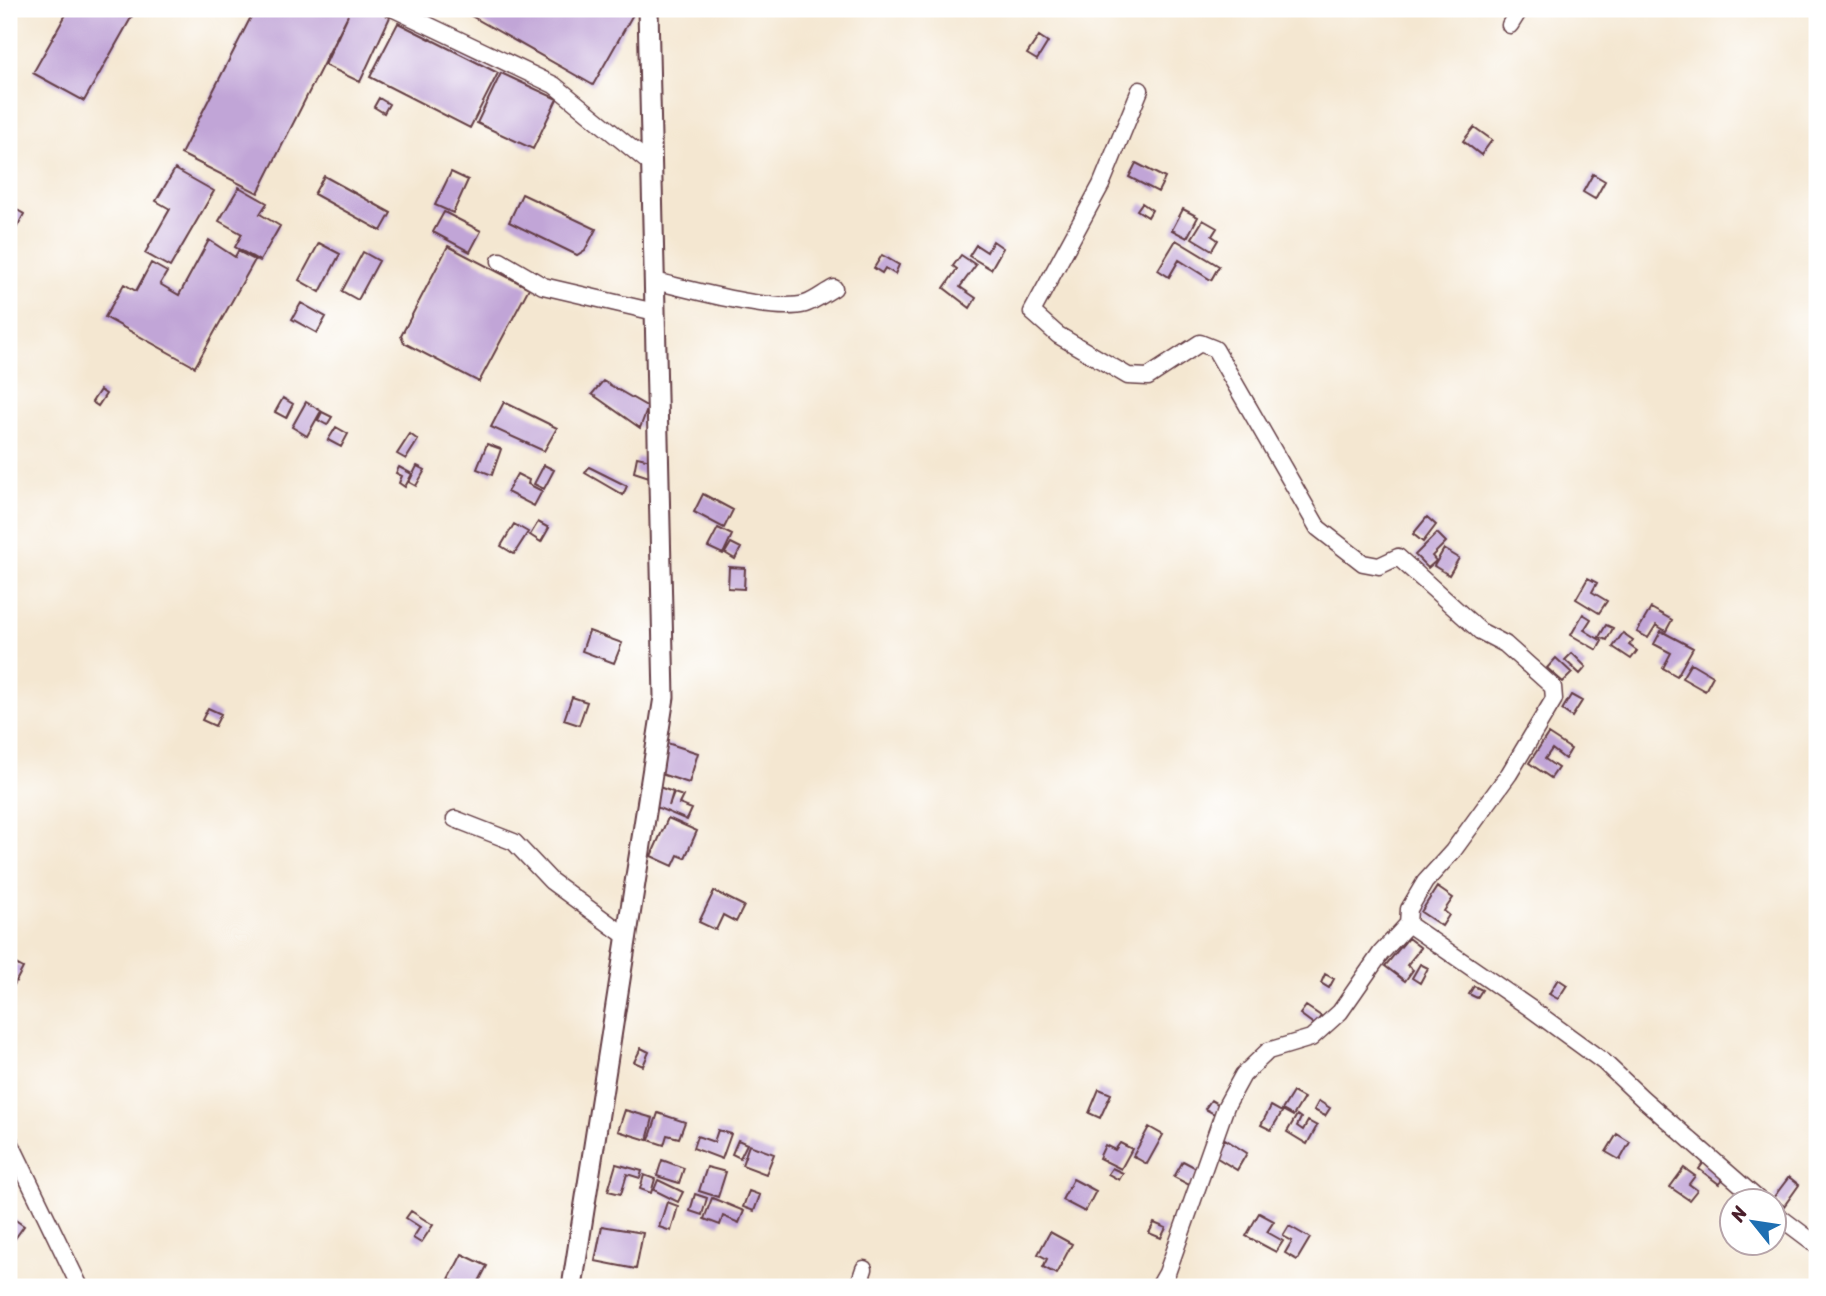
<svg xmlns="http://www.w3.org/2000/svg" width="1826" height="1296" viewBox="0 0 1826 1296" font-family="Sriracha,sans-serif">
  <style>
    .building { fill: #c1a5d7 }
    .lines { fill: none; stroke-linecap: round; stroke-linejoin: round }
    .minor-casing { stroke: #643d44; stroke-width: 19 }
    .major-casing { stroke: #643d44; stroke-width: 23 }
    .minor { stroke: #fff; stroke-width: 16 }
    .major { stroke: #fff; stroke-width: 19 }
  </style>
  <rect width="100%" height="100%" fill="#fff"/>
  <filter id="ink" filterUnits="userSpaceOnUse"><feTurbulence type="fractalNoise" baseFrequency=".0143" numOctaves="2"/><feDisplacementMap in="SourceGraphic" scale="14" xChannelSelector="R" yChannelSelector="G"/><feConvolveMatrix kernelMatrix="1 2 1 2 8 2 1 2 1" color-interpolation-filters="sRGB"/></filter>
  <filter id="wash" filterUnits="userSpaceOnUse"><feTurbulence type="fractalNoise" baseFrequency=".00686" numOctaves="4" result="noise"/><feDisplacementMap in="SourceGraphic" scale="28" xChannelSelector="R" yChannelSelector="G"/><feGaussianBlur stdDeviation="1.57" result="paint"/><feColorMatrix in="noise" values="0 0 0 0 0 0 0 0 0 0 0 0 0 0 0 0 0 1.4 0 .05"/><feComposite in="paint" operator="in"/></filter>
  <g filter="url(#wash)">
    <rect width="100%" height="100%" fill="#f4e7d1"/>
    <g id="blocks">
      <path class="building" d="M63 9H136L84 101 33 73 68 11Z
        M255 9H372L390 17 360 82 325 65 348 15 258 193 181 154Z
        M459 9H636L593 85Z
        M398 23 498 73 470 128 370 77Z
        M1039 36 1048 42 1037 60 1027 54Z
        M501 73 557 99 533 149 477 123Z
        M379 98 389 104 384 113 374 107Z
        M1474 127 1492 140 1481 155 1463 141Z
        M1136 163 1165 178 1158 192 1129 177Z
        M175 169 214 191 170 267 145 253 170 209 156 201Z
        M451 172 468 180 453 213 435 205Z
        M1593 174 1605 181 1595 199 1583 192Z
        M324 176 391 213 381 231 314 194Z
        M239 187 267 203 260 214 280 226 260 261 235 247 242 234 219 221Z
        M522 194 596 229 585 250 577 255 509 222Z
        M1142 203 1152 210 1148 217 1137 210Z
        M10 206 24 214 11 238 9 237Z
        M1183 209 1198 217 1187 238 1172 230Z
        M444 212 481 231 470 252 433 232Z
        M1203 220 1217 228 1212 236 1218 240 1212 250 1192 238Z
        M209 240 235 257 238 251 255 260 195 367 105 317 124 284 136 291 151 263 167 272 160 284 179 295Z
        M1176 240 1219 266 1211 280 1179 260 1169 277 1158 270Z
        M993 241 1003 248 991 269 969 256 976 245 987 252Z
        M319 243 340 254 320 292 299 280Z
        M448 246 529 288 479 382 404 343 401 336Z
        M363 252 379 261 358 300 342 291Z
        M882 255 899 265 895 274 885 268 882 273 874 268Z
        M961 255 976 265 960 287 976 298 970 308 944 288 957 269 953 266Z
        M301 303 326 317 317 333 292 319Z
        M603 381 648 407 640 428 592 394Z
        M100 390 106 394 98 406 92 402Z
        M283 398 293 404 286 418 275 412Z
        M306 402 321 411 307 436 292 427Z
        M504 402 557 428 544 451 491 427Z
        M322 412 332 417 327 425 318 420Z
        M336 427 348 434 341 447 328 440Z
        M410 434 418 440 406 459 397 454Z
        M487 444 501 449 492 475 477 469Z
        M637 457 651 460 649 477 634 472Z
        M544 465 554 470 544 489 534 484Z
        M417 466 425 470 416 486 409 482Z
        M399 467 412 474 405 487 399 483 402 476 396 473Z
        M589 467 627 486 623 495 585 473Z
        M517 474 529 480 528 484 542 491 534 506 507 492Z
        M703 494 733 510 724 528 694 512Z
        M1427 517 1436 525 1423 542 1413 534Z
        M538 522 549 528 541 542 530 535Z
        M514 524 528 532 514 554 501 546Z
        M718 528 732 535 723 554 708 547Z
        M1437 533 1446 542 1432 556 1436 561 1428 568 1415 555Z
        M731 543 741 548 735 559 725 553Z
        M1444 549 1459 558 1449 575 1434 566Z
        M729 567 745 568 744 589 728 588Z
        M1588 578 1597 583 1592 592 1607 601 1599 613 1576 599Z
        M1651 608 1672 620 1666 631 1656 625 1648 638 1637 632Z
        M1583 614 1591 619 1584 630 1602 641 1597 650 1571 635Z
        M1606 625 1613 628 1607 640 1599 637Z
        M589 631 622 643 614 663 582 651Z
        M1661 631 1693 648 1677 676 1663 668 1671 653 1654 644Z
        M1623 633 1633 640 1629 645 1637 651 1631 659 1613 647Z
        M1572 653 1586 667 1580 674 1565 660Z
        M1556 658 1572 673 1563 682 1547 668Z
        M1691 663 1713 676 1705 691 1682 678Z
        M1571 695 1582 701 1572 717 1562 710Z
        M572 697 587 702 579 725 564 720Z
        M208 708 221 714 215 726 202 720Z
        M1548 734 1571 749 1565 759 1552 749 1545 759 1558 768 1551 778 1529 763Z
        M667 743 698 753 689 783 658 773Z
        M656 786 673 792 669 806 674 793 683 796 679 804 692 809 687 820 649 804Z
        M668 818 697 831 685 858 678 855 673 866 651 856Z
        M1437 887 1453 898 1444 911 1449 915 1442 926 1421 912Z
        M714 891 744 906 736 922 723 915 716 930 699 922Z
        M1408 938 1421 948 1407 965 1413 970 1405 981 1385 966Z
        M12 962 23 968 14 985 9 982V968Z
        M1420 964 1428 968 1420 983 1412 978Z
        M1325 974 1334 979 1329 988 1321 983Z
        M1558 979 1567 985 1558 999 1549 994Z
        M1474 986 1482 990 1477 998 1469 994Z
        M1306 1006 1321 1016 1315 1025 1300 1014Z
        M641 1048 649 1052 643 1066 634 1062Z
        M1099 1089 1111 1094 1100 1118 1089 1113Z
        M1293 1092 1304 1098 1293 1116 1282 1110Z
        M1211 1100 1221 1106 1216 1115 1205 1109Z
        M1319 1101 1330 1108 1325 1116 1314 1110Z
        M1271 1106 1282 1112 1271 1130 1261 1125Z
        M625 1110 653 1118 647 1140 618 1131Z
        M658 1113 685 1122 679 1138 667 1135 664 1145 649 1140Z
        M1297 1115 1301 1118 1297 1126 1303 1130 1308 1121 1317 1126 1307 1144 1287 1132Z
        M1149 1127 1163 1135 1147 1164 1133 1156Z
        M718 1130 731 1134 722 1159 693 1148 697 1136 714 1142Z
        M1617 1134 1630 1142 1620 1160 1606 1152Z
        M1225 1139 1247 1153 1237 1170 1214 1156Z
        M738 1140 747 1144 740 1158 732 1154Z
        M1120 1143 1132 1149 1121 1169 1099 1158 1105 1145 1115 1150Z
        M749 1145 774 1154 766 1174 742 1165Z
        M662 1160 684 1168 679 1183 657 1176Z
        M1183 1161 1200 1170 1191 1186 1174 1177Z
        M1704 1162 1724 1177 1719 1184 1699 1169Z
        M616 1164 642 1171 640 1178 627 1174 621 1194 608 1191Z
        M707 1167 726 1172 718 1197 699 1191Z
        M1112 1168 1123 1173 1119 1180 1108 1174Z
        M1684 1168 1695 1176 1689 1184 1697 1190 1689 1200 1670 1187Z
        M644 1175 655 1179 651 1193 640 1189Z
        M1789 1177 1799 1185 1784 1206 1773 1198Z
        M1073 1179 1096 1191 1085 1212 1062 1200Z
        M658 1180 683 1192 678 1202 654 1190Z
        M749 1191 760 1195 754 1211 743 1207Z
        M695 1194 707 1198 702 1215 690 1211Z
        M712 1198 744 1211 739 1223 723 1216 720 1225 704 1219Z
        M667 1202 678 1206 671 1231 659 1227Z
        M411 1211 433 1225 421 1243 413 1238 420 1227 406 1218Z
        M1259 1213 1274 1221 1267 1232 1283 1241 1276 1252 1246 1236Z
        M14 1219 24 1226 9 1247V1226Z
        M1154 1223 1166 1228 1161 1238 1149 1233Z
        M602 1226 643 1233 636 1269 595 1261Z
        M1289 1226 1310 1238 1297 1260 1285 1253 1292 1241 1283 1236Z
        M1050 1232 1072 1244 1056 1274 1043 1267 1047 1259 1038 1254Z
        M462 1254 487 1266 476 1287H465L449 1279Z"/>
    </g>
  </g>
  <g filter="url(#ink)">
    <use href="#blocks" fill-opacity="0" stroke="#643d44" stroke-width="2"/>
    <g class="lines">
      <g class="minor-casing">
        <path id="minor" d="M394 9 554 85 652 165
          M1510 25 1520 9
          M1140 90 1101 185 1032 312 1058 335 1128 376 1148 377 1200 343 1215 349 1318 528 1363 563 1379 566 1398 557 1480 631 1505 644 1553 687 1554 699 1509 774 1453 851 1425 882 1409 909 1408 924 1530 1008 1604 1062 1642 1098 1761 1202
          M500 261 543 286 655 312
          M655 281C689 289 773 313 805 304 815 301 824 293 834 288
          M455 819 514 842 551 881 627 937
          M9 1140 80 1287
          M1773 1212 1817 1245
          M858 1287 864 1269
          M1159 1287 1167 1273 1226 1106 1243 1075 1268 1051 1311 1038 1340 1012 1381 953 1408 924"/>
      </g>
      <g class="major-casing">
        <path id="major" d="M572 1287 664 697 648 9"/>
      </g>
      <use href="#minor" class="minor"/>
      <use href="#major" class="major"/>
    </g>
  </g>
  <rect width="1826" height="1296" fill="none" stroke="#fff" stroke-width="35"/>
  <g transform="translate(1753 1222) rotate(300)"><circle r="33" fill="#ffffff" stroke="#b7a5aa" stroke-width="2"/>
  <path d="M0-5L12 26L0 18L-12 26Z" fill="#1f6fb2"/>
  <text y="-10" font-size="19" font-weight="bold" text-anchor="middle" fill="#4a1f2b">N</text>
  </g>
</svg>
